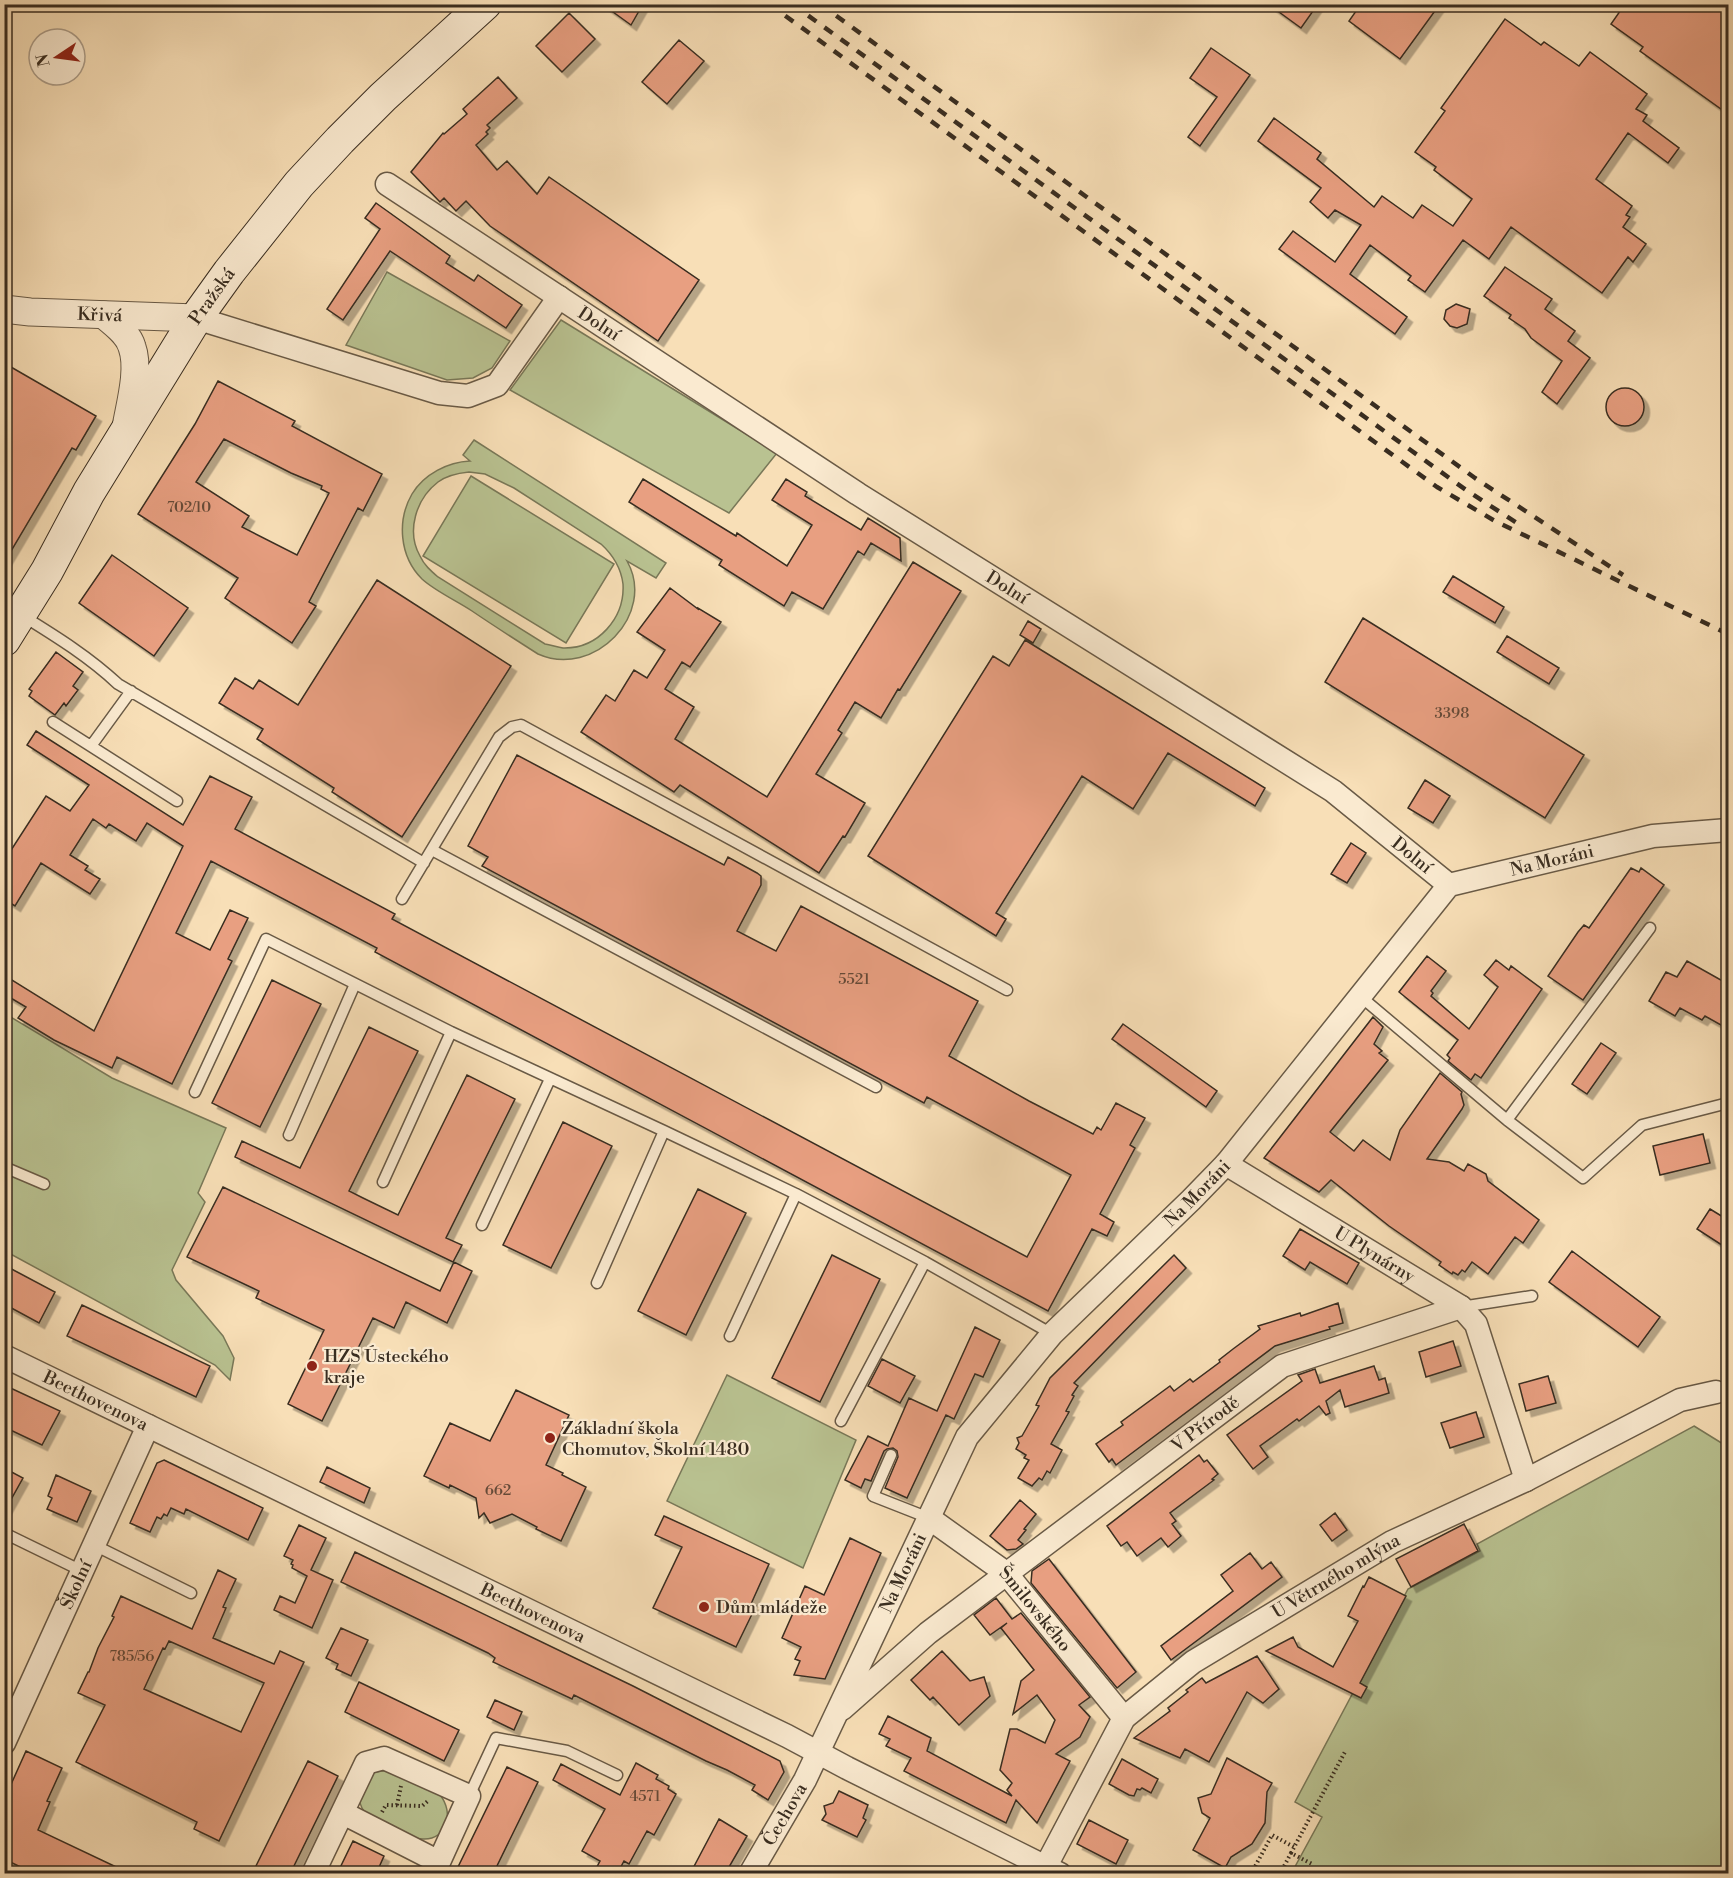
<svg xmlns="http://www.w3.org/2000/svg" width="1733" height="1878" viewBox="0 0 1733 1878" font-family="'Libre Bodoni',serif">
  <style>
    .green { fill: #b9c291; stroke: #797858; stroke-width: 1.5; fill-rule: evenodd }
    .building { fill: #e89f81; stroke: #392d20; stroke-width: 1.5; fill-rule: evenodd; filter: url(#shadow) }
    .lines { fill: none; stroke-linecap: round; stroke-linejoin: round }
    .service-casing { stroke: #695a46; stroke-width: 13 }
    .minor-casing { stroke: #695a46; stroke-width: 25 }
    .tertiary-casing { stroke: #695a46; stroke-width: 29 }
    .secondary-casing { stroke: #392d20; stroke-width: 34 }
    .path { stroke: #392d20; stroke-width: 4; stroke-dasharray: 1.5 3; stroke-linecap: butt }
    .service { stroke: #faead0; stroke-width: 10 }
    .minor { stroke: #faead0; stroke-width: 22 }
    .tertiary { stroke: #faead0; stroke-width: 27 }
    .secondary { stroke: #faead0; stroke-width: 32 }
    .rail { stroke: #392d20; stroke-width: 4.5; stroke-dasharray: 10 10; stroke-linecap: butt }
    .poi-dot { fill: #8f2418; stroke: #faead0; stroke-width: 2 }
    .labels { text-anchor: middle; stroke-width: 4.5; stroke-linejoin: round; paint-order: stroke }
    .number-label { font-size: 15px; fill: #654a38 }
    .street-label { font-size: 18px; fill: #392d20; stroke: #faead0 }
    .poi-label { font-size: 18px; fill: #392d20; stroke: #faead0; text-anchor: start }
  </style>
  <defs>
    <filter id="shadow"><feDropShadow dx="5.5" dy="5.5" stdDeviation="0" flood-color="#0004"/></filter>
  </defs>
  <rect width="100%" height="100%" fill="#f8dfb7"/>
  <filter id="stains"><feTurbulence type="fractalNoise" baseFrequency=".00333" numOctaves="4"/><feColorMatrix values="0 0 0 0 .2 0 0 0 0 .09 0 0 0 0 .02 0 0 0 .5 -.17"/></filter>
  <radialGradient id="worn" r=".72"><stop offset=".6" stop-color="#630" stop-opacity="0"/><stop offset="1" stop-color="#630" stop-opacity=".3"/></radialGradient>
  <path class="green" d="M387 272 510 341 492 368 473 378 447 380 346 345Z
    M561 320 777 453 729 513 510 390Z
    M474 440 666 563 656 578 627 561C657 614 594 679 538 654 516 640 494 626 472 611 457 601 435 591 422 579 399 556 397 520 412 494 424 474 448 462 470 461L463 455ZM469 472 485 474 514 488 601 544C612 554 621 568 623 584 625 618 598 649 563 648 557 647 551 645 545 644L438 577C431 571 424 565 420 556 406 531 416 499 438 482 446 476 459 473 469 472Z
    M471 476 614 564 566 643 423 556Z
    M4 1013 112 1078 226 1128 198 1193 205 1202 172 1270 176 1280 223 1336 234 1358 230 1380 215 1365 5 1251Z
    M727 1375 856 1440 803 1568 667 1501Z
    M1694 1426 1728 1447V1873L1291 1874 1322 1817 1295 1802 1408 1589 1480 1551 1477 1544Z
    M390 1770C401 1775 434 1788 440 1795 454 1812 448 1840 423 1839 408 1839 369 1821 362 1808 357 1799 360 1791 362 1781L375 1772Z"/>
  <path class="building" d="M602 4H643L631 25Z
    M1268 4H1318L1301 28Z
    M1361 4H1440L1400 59 1349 21Z
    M1625 4H1728V114L1640 51 1643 47 1611 24Z
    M569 13 595 39 562 72 536 46Z
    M1505 19 1541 45 1544 42 1579 66 1590 52 1647 94 1636 109 1647 115 1643 121 1679 148 1668 163 1628 133 1596 179 1632 206 1626 215 1630 217 1623 227 1646 244 1633 262 1628 257 1602 293 1511 227 1489 259 1463 240 1425 292 1408 280 1411 276 1370 245 1350 274 1407 317 1395 334 1279 249 1293 231 1335 262 1361 225 1335 210 1328 218 1310 202 1321 188 1258 141 1274 118 1321 153 1317 159 1374 207 1382 196 1413 218 1422 205 1453 226 1472 199 1434 170 1436 167 1415 152 1445 111 1441 108Z
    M679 40 704 61 667 104 642 82Z
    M1211 48 1250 75 1200 146 1188 137 1217 97 1190 78Z
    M498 77 517 98 487 125 490 128 486 132 488 134 476 145 497 170 507 161 537 194 549 177 699 280 658 341 490 226 466 201 456 211 444 198 440 202 411 172 443 133 444 134 467 114 463 109Z
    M376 203 450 256 446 263 474 281 478 275 522 305 506 328 390 251 343 320 327 309 380 229 365 218Z
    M1505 267 1552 299 1545 309 1575 331 1568 341 1590 358 1557 404 1542 392 1562 361 1531 338 1525 329 1509 318 1511 315 1484 296Z
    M1456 304 1470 309 1467 324 1457 328 1450 326 1444 319 1446 310Z
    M4 363 96 416 76 450 72 448 4 563Z
    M218 381 295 421 292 426 382 474 363 511 358 508 309 602 316 606 292 643 225 598 238 578 138 514 195 424ZM224 439 291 473 322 486 321 489 329 493 297 555 242 527 249 516 196 482Z
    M1606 407a19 19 0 1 1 38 0a19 19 0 1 1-38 0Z
    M643 479 736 536 737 533 787 566 812 525 772 500 786 479 807 492 805 496 861 530 868 518 900 538 901 561 871 543 864 555 858 551 823 609 792 592 784 606 719 565 722 560 629 502Z
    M112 555 188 608 154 656 79 603Z
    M913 562 961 591 900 690 898 689 881 718 855 702 838 730 842 733 816 774 865 803 845 837 843 836 819 873 680 785 674 792 581 732 606 695 615 701 634 670 647 678 665 650 637 632 670 588 698 609V608L721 622 690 667 682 662 665 689 694 707 675 739 767 797Z
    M1453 576 1504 607 1495 623 1443 592Z
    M377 580 511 666 402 837 332 792 334 788 257 739 263 729 219 703 235 678 253 689 259 680 298 705Z
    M1363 618 1584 755 1545 818 1325 682Z
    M1028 621 1041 629 1033 643 1020 635Z
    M1507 636 1559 668 1549 684 1497 652Z
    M1025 640 1265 788 1255 806 1168 753 1133 809 1082 776 996 913 1006 919 996 936 868 856 993 656 1009 666Z
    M56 652 83 672 73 686 78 690 66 706 64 703 55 715 29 696 32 691 29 689Z
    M36 731 183 825 210 776 252 797 235 829 395 914 392 919 1027 1257 1071 1175 927 1097 924 1103 482 866 488 857 468 846 517 755 724 865 728 857 757 873 761 876V885L737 931 776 951 801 906 978 1001 949 1056 1029 1101 1093 1134 1097 1127 1101 1130 1116 1103 1145 1118 1130 1145 1135 1148 1100 1214 1114 1222 1107 1236 1092 1229 1048 1311 375 952 377 948 211 861 176 933 210 950 230 910 248 918 228 959 232 961 172 1084 117 1057 112 1068 54 1040 18 1018 26 1007 4 994V975L94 1031 183 846 147 823 136 841 109 824 106 828 93 819 70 855 88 866 85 870 100 879 90 894 41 863 15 906 4 899V861L46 796 70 811 89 785 27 745Z
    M1425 780 1450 796 1433 823 1408 808Z
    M1351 843 1366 853 1347 883 1331 874Z
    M1631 868 1639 872 1641 868 1664 885 1583 1000 1548 976 1578 932 1584 925 1589 928Z
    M1427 956 1446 971 1431 991 1433 993 1431 996 1469 1029 1498 987 1484 975 1496 960 1509 970 1511 966 1542 989 1481 1078 1475 1074 1471 1080 1448 1061 1450 1058 1447 1055 1458 1040 1399 992Z
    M1687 961 1728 984V1029L1705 1016 1702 1020 1680 1008 1675 1016 1649 1001 1666 972 1677 977Z
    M272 980 321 1004 260 1127 212 1103Z
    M1373 1017 1383 1027 1374 1044 1382 1051 1379 1053 1388 1060 1330 1132 1354 1151 1363 1140 1390 1160 1400 1130 1440 1073 1462 1092 1461 1094 1464 1105 1462 1109 1427 1159 1449 1162 1464 1171 1468 1164 1486 1174 1488 1181 1539 1220 1523 1243 1515 1237 1488 1274 1472 1262 1465 1272 1462 1270 1458 1275 1453 1272 1452 1274 1439 1265 1441 1262 1389 1226 1331 1180 1319 1192 1264 1158Z
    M1123 1024 1217 1091 1206 1107 1112 1039Z
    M369 1027 418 1051 349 1191 363 1198 398 1215 467 1075 515 1099 446 1238 462 1245 453 1262 235 1157 242 1141 300 1168Z
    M1601 1043 1616 1053 1587 1094 1572 1084Z
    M563 1122 612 1146 551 1268 503 1245Z
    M1703 1134 1710 1163 1660 1175 1653 1146Z
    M223 1187 440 1291 454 1262 472 1271 447 1323 406 1302 394 1328 373 1318 322 1421 288 1404 324 1330 256 1298 259 1291 187 1257Z
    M698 1189 746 1213 686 1335 638 1311Z
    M1710 1209 1728 1220V1249L1697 1229Z
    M1300 1229 1359 1263 1347 1284 1310 1262 1305 1270 1283 1256Z
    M1572 1251 1660 1317 1638 1347 1549 1282Z
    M832 1255 880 1279 820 1402 772 1378Z
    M1174 1255 1186 1268 1074 1383 1078 1386 1072 1395 1074 1396 1066 1411 1069 1412 1051 1444 1062 1450 1050 1473 1047 1471 1042 1480 1039 1478 1032 1486 1018 1478 1029 1460 1024 1458 1026 1455 1016 1449 1019 1443 1017 1438 1022 1436 1039 1406 1036 1405 1050 1378Z
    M4 1265 55 1292 39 1323 4 1304Z
    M1338 1303 1343 1323 1329 1327 1330 1329 1275 1346 1116 1465 1112 1459 1109 1462 1096 1444 1123 1425 1121 1422 1170 1386 1174 1391 1190 1379 1193 1382 1220 1362 1219 1360 1233 1349 1260 1329 1258 1326 1300 1313 1301 1316Z
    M82 1305 210 1366 196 1397 67 1336Z
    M975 1327 1000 1340 983 1377 975 1374 954 1419 946 1415 907 1498 885 1488 898 1457 897 1451 893 1448 887 1449 884 1451 871 1481 865 1479 861 1488 845 1480 868 1436 888 1446 909 1398 937 1411Z
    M1453 1341 1461 1366 1426 1377 1419 1352Z
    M882 1359 915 1376 900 1403 868 1386Z
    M1374 1366 1379 1380 1385 1378 1389 1393 1345 1407 1340 1390 1326 1401 1330 1413 1326 1415 1319 1406 1299 1421 1297 1419 1260 1446 1268 1457 1253 1469 1227 1435 1302 1381 1298 1375 1315 1369 1320 1383Z
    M1548 1376 1556 1403 1526 1411 1519 1384Z
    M4 1385 60 1411 42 1445 4 1427Z
    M516 1390 569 1415 546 1465 563 1473 562 1475 586 1487 561 1541 536 1529 537 1527 512 1514 490 1523 484 1513 479 1518 476 1498 450 1485 449 1488 424 1476 450 1423 490 1441Z
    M1476 1412 1484 1437 1450 1448 1441 1423Z
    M1199 1455 1204 1462 1207 1460 1218 1474 1212 1479 1214 1480 1170 1513 1176 1521 1172 1524 1181 1536 1168 1547 1161 1538 1137 1556 1127 1542 1121 1546 1107 1526Z
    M164 1460 263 1508 248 1540 186 1509 184 1514 171 1508 167 1516 164 1514 161 1519 157 1517 150 1532 130 1523 157 1463Z
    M327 1467 370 1488 364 1503 320 1482Z
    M4 1468 23 1478 4 1512Z
    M56 1475 91 1491 77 1522 47 1509 52 1498 48 1496Z
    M1020 1500 1036 1514 1024 1529 1026 1530 1018 1540 1023 1544 1016 1549 1007 1550 990 1536Z
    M1335 1513 1347 1530 1332 1541 1320 1525Z
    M664 1516 769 1564 751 1604 756 1606 736 1647 653 1608 682 1547 655 1535Z
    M1464 1524 1478 1551 1411 1587 1396 1559Z
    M299 1525 326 1538 311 1570 333 1580 312 1628 274 1610 280 1596 295 1603 307 1576 292 1568 293 1565 291 1564 293 1560 284 1556Z
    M850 1538 881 1553 825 1679 794 1675 800 1661 795 1659 801 1647 782 1638 805 1586 824 1595Z
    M355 1552 633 1686 780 1761 784 1772 768 1800 752 1790 755 1785 727 1770 706 1761 574 1695 572 1699 493 1662 495 1658 488 1653 341 1582Z
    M1250 1553 1262 1569 1271 1562 1282 1577 1171 1660 1161 1646 1233 1591 1221 1575Z
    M1049 1559 1136 1672 1117 1688 1031 1583 1032 1571Z
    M218 1570 236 1579 223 1607 226 1608 213 1638 274 1664 280 1651 304 1662 219 1841 194 1829 197 1822 76 1762 105 1705 78 1693 88 1672H89L98 1648 114 1617 112 1616 121 1596 192 1629ZM169 1641 264 1683 241 1732 144 1689 163 1648 165 1649Z
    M1369 1577 1406 1596 1360 1683 1367 1687 1361 1698 1266 1651 1293 1637 1298 1647 1333 1667 1358 1621 1348 1616 1363 1586 1364 1587Z
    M996 1598 1012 1619 1021 1613 1090 1697 1079 1705 1090 1717 1080 1737 1056 1754 1070 1761 1037 1823 1016 1800 1006 1823 904 1771 911 1758 886 1746 890 1739 879 1734 888 1716 931 1738 927 1751 1012 1796 1007 1790 1012 1783 1000 1770 1010 1729H1017L1045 1743 1055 1720 1037 1695 1013 1714 1021 1681 1034 1670 1001 1628 1007 1623 990 1635 974 1615Z
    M341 1628 368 1640 351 1676 336 1669 338 1664 326 1658Z
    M942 1651 970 1681 984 1677 990 1696 959 1725 933 1697 930 1700 911 1680Z
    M1257 1656 1279 1689 1263 1703 1247 1692 1209 1762 1185 1749 1180 1758 1134 1738 1170 1711 1168 1708 1188 1692 1186 1690 1202 1678 1206 1683Z
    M359 1682 459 1730 444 1761 345 1712Z
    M495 1700 522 1712 514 1730 487 1717Z
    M26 1751 62 1768 47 1801 50 1802 38 1830 131 1874H35L4 1859V1800Z
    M1227 1758 1272 1783 1267 1792 1265 1823 1252 1844 1231 1857 1225 1868 1193 1850 1210 1818 1202 1813 1198 1798 1211 1794Z
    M1122 1759 1158 1779 1151 1793 1142 1788 1140 1790 1137 1789 1134 1796 1129 1795 1109 1784Z
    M308 1761 338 1776 290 1874H252Z
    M636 1763 658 1775 656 1779 669 1786 668 1789 676 1794 654 1835 647 1831 629 1864 624 1861 617 1874H593L600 1861 582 1851 605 1809 553 1780 561 1764 620 1795Z
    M507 1767 538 1782 493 1874H471L458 1867Z
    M839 1791 868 1805 863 1818 866 1820 857 1837 822 1820 826 1814 824 1806 833 1803Z
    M719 1819 747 1836 725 1874H690Z
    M1089 1820 1128 1840 1116 1864 1077 1844Z
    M353 1841 384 1856 376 1874H337Z"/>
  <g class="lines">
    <g class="service-casing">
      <path id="service" d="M23 616C57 637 89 657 118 684L424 863
        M53 722 177 801
        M91 746 131 691
        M432 850 876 1087
        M402 899 499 737 512 727 521 725 1007 990
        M1360 996 1507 1120 1650 928
        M195 1092 266 939 451 1032 664 1131 796 1194 925 1262 1052 1334
        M1507 1120 1583 1178 1642 1125 1728 1103
        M289 1135 355 984
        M4 1167 44 1184
        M383 1182 451 1032
        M482 1225 550 1079
        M597 1283 664 1131
        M1461 1307 1532 1296
        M730 1336 796 1194
        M841 1421 925 1262
        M891 1455 873 1496 929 1518
        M4 1533 82 1571
        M94 1545 191 1593
        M469 1796 496 1738 567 1751 617 1775"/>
    </g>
    <g class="minor-casing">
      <g id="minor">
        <path id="s1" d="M387 184 858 494 1333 791 1449 885"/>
        <path d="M196 318 439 393 468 396 497 385 559 297"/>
        <path id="s2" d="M1226 1164 1461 1307 1476 1324 1526 1480"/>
        <path id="s3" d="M4 1356 787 1736 847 1768 1060 1874"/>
        <path id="s4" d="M929 1518 1006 1573 1124 1718"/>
        <path id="s5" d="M842 1709 928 1633 1282 1366 1461 1307"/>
        <path id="s6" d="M4 1743 148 1426"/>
        <path id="s7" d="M1046 1866 1124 1718 1193 1662 1392 1542 1526 1480 1680 1400 1716 1392"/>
        <path d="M313 1874 366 1763 384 1758 469 1796 439 1862 343 1813"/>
        <path id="s8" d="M750 1874 805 1780 967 1437 1052 1334 1191 1200 1226 1164 1449 885 1653 836 1728 830"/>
      </g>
    </g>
    <g class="tertiary-casing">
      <g id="tertiary">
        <path id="s9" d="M4 309 30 312 196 318"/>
        <path d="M104 315C114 324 128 333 132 347 140 369 130 404 126 427"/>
      </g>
    </g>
    <g class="secondary-casing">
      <g id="secondary">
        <path id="s10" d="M4 640 47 571 89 492 196 318 229 272 299 184 340 140 383 97 485 4"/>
      </g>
    </g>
    <path class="path" d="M397 1805 401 1786
      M382 1812 386 1805 422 1806 429 1800
      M1291 1853 1346 1750
      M1251 1874 1272 1835 1294 1847
      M1280 1874 1291 1853 1312 1864"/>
    <use href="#service" class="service"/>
    <use href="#minor" class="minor"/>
    <use href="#tertiary" class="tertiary"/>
    <use href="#secondary" class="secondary"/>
    <path class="rail" d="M769 4 1437 487 1495 521 1728 634
      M792 4 1466 490 1520 525
      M820 4 1475 478 1623 575"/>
  </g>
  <g class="poi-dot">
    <circle cx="312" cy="1366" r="6"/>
    <circle cx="550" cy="1438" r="6"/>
    <circle cx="704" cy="1607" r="6"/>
  </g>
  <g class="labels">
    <g class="number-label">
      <text x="189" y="512">702/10</text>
      <text x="1452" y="718">3398</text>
      <text x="854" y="984">5521</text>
      <text x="498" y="1495">662</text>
      <text x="132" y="1661">785/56</text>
      <text x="645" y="1801">4571</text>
    </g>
    <g class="street-label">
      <text dy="6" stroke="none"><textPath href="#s10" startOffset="402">Pražská</textPath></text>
      <text dy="6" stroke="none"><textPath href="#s9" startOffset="96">Křivá</textPath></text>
      <text dy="6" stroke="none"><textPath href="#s1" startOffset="254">Dolní</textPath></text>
      <text dy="6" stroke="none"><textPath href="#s1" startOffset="740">Dolní</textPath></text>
      <text dy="6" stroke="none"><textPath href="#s1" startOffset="1226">Dolní</textPath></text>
      <text dy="6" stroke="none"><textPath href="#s8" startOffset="1328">Na Moráni</textPath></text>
      <text dy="6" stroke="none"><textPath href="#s8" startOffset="824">Na Moráni</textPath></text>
      <text dy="6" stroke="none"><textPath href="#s2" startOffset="174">U Plynárny</textPath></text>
      <text dy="6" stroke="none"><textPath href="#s3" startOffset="102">Beethovenova</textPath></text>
      <text dy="6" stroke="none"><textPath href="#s5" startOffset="462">V Přírodě</textPath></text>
      <text dy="6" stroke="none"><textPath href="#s8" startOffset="338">Na Moráni</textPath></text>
      <text dy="6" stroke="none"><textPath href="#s7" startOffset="423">U Větrného mlýna</textPath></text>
      <text dy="6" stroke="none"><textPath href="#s6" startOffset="174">Školní</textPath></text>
      <text dy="6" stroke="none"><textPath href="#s4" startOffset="141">Šmilovského</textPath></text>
      <text dy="6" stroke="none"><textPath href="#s3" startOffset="588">Beethovenova</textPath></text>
      <text dy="6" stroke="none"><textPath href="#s8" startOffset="69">Čechova</textPath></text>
    </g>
    <g class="poi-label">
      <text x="324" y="1362">HZS Ústeckého<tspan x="324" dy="21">kraje</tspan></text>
      <text x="562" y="1434">Základní škola<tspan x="562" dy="21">Chomutov, Školní 1480</tspan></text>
      <text x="716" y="1613">Dům mládeže</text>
    </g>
  </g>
  <rect width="1733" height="1878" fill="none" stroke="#f8dfb7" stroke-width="24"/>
  <rect x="6" y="6" width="1721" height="1866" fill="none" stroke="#392d20" stroke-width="3"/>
  <rect x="12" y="12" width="1709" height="1854" fill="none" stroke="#392d20" stroke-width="1.5"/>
  <g transform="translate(57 57) rotate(257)"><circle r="28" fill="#faead0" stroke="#ad9e8a" stroke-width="1.5"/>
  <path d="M0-4.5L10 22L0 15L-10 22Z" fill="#8f2418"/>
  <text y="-9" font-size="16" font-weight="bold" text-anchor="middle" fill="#392d20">N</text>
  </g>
  <rect width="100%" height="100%" filter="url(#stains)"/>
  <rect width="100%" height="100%" fill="url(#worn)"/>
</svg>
